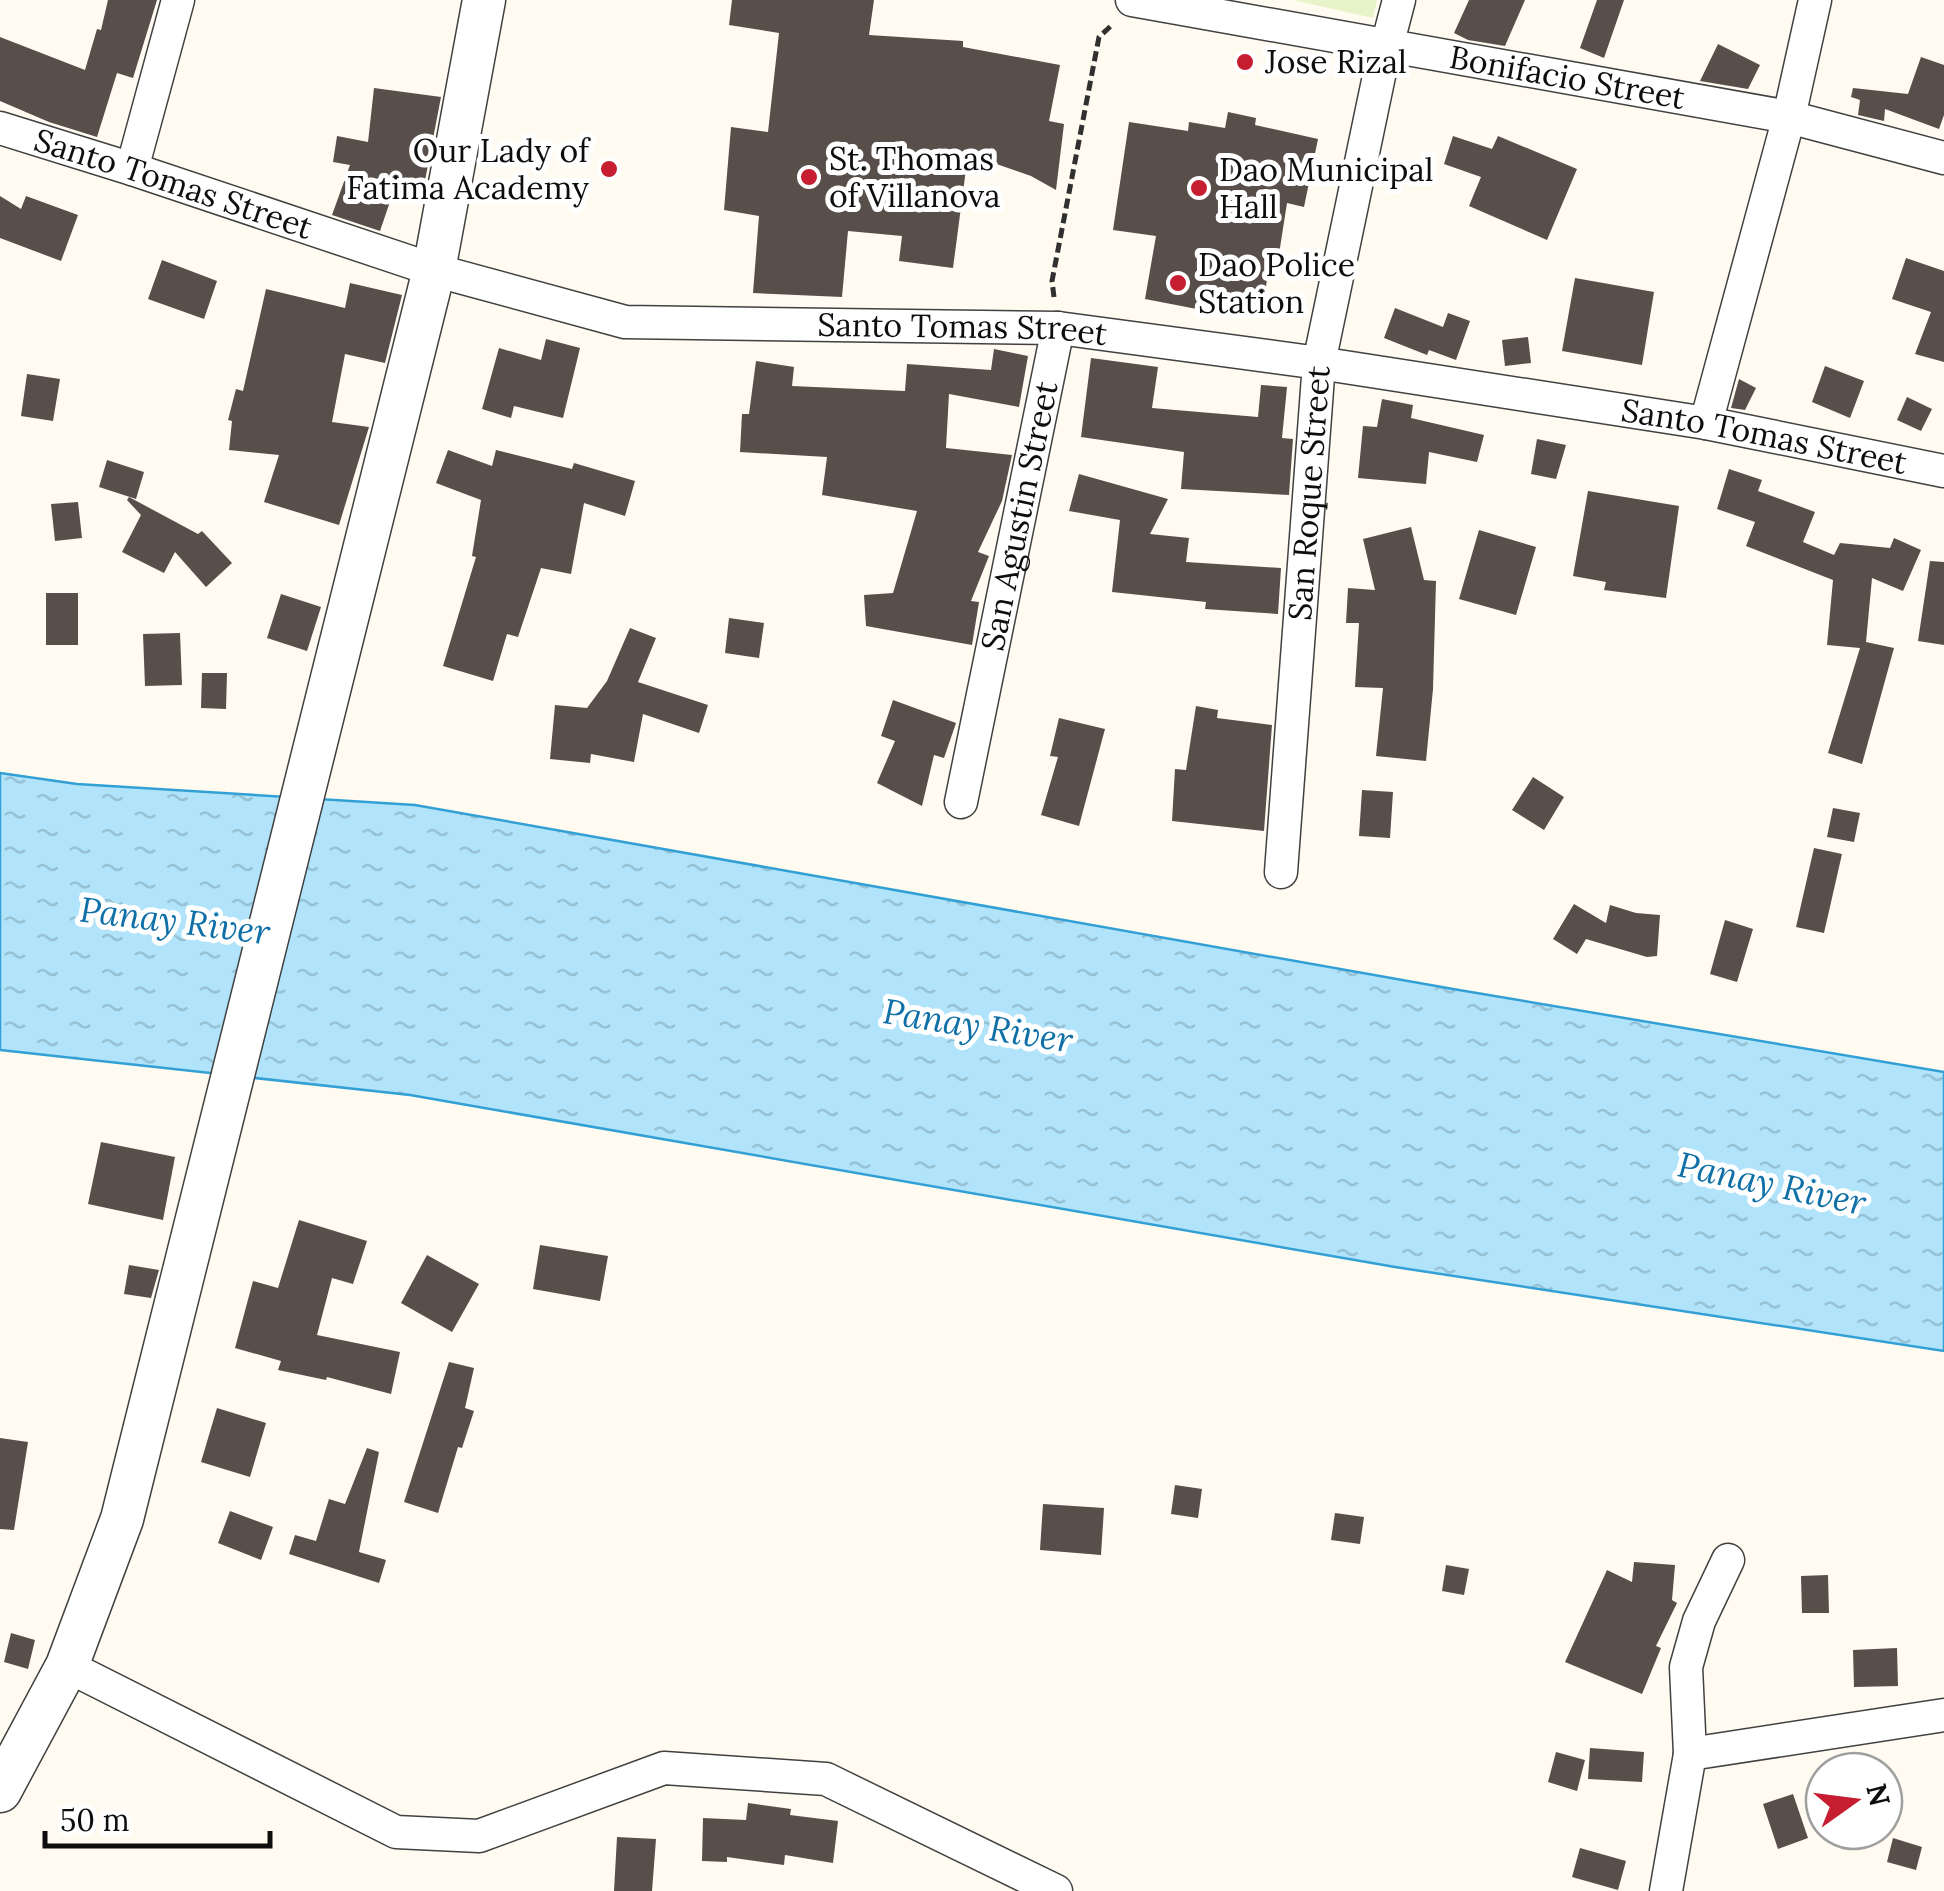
<svg xmlns="http://www.w3.org/2000/svg" width="1944" height="1891" viewBox="0 0 1944 1891" font-family="Lora,serif">
  <style>
    .pitch { fill: #e7f3c9 }
    .water { fill: url(#water-ripples); stroke: #33a0d5; stroke-width: 2.5 }
    .building { fill: #584e4a }
    .lines { fill: none; stroke-linecap: round; stroke-linejoin: round }
    .minor-casing { stroke: #414141; stroke-width: 35 }
    .tertiary-casing { stroke: #414141; stroke-width: 45 }
    .path { stroke: #303030; stroke-width: 5; stroke-dasharray: 10 5; stroke-linecap: butt }
    .minor { stroke: #fff; stroke-width: 32 }
    .tertiary { stroke: #fff; stroke-width: 42 }
    .poi-dot { fill: #c71d31; stroke: #fff; stroke-width: 4 }
    .labels { text-anchor: middle; stroke-width: 10; stroke-linejoin: round; paint-order: stroke }
    .poi-label { font-size: 32px; fill: #0e0e0e; stroke: #fff; text-anchor: start }
    .street-label { font-size: 32px; fill: #0e0e0e; stroke: #fff }
    .water-label { font-size: 35px; font-style: italic; fill: #0f70a8; stroke: #fff }
  </style>
  <defs>
    <pattern id="water-ripples" width="26" height="14" patternUnits="userSpaceOnUse" patternTransform="scale(2.5)"><rect width="26" height="14" fill="#b1e4fa"/><path d="M2 4q2-2 4 0t4 0M15 11q2-2 4 0t4 0" fill="none" stroke="#97c2d5"/></pattern>
  </defs>
  <rect width="100%" height="100%" fill="#fffbf0"/>
  <path class="pitch" d="M1293 0H1377L1373 18Z"/>
  <path class="water" d="M0 773 77 784 415 805 1453 989 1944 1072V1351L1395 1267 410 1095 0 1050Z"/>
  <path class="building" d="M108 0H157L133 78 117 73 97 137 49 122 0 101V37L85 70 97 29 101 30Z
    M732 0H874L869 35 963 41V47L1060 65 1049 121 1064 124 1056 190 1031 176 968 154 953 268 899 261 902 236 848 231 842 297 753 293 759 216 724 210 731 127 768 132 779 33 729 25Z
    M1469 0H1525L1505 46 1468 40 1454 33Z
    M1597 0H1624L1604 58 1580 48Z
    M1718 44 1760 65 1748 89 1700 81Z
    M1921 57 1944 65V115L1939 129 1885 109 1884 121 1858 115 1860 100 1851 97 1853 88 1908 94Z
    M374 88 441 97 423 191 395 187 380 231 332 215 350 165 333 162 337 136 368 142Z
    M1228 112 1256 118 1255 125 1318 139 1304 207 1287 203 1279 254 1271 252 1262 314 1203 305 1202 310 1145 299 1156 236 1113 230 1129 122 1188 131 1189 122 1225 128Z
    M1453 136 1492 149 1498 136 1577 169 1547 240 1469 206 1481 177 1444 164Z
    M0 196 21 209 26 196 78 215 61 261 0 238Z
    M1906 258 1944 271V362L1915 354 1931 312 1892 299Z
    M162 260 217 281 204 319 148 299Z
    M1575 278 1654 292 1642 365 1562 351Z
    M350 283 402 295 385 363 345 354 332 422 369 427 339 525 264 502 279 455 229 450 232 421 228 420 236 389 243 391 266 289 345 308Z
    M1395 308 1443 327 1448 313 1470 321 1456 360 1429 350 1427 355 1384 338Z
    M1528 337 1531 363 1505 366 1502 340Z
    M546 339 580 348 563 418 514 406 511 418 482 409 499 348 541 360Z
    M994 349 1028 356 1019 407 949 394 946 448 1012 455 1002 501 978 552 989 556 971 601 979 602 972 645 866 626 864 595 893 593 917 511 822 495 827 457 740 452 742 414H749L756 361 794 367 792 386 905 391 907 364 991 370Z
    M1091 358 1158 367 1152 408 1258 417 1261 385 1287 387 1282 438 1293 439 1289 495 1181 489 1184 452 1081 437Z
    M1825 366 1864 381 1850 418 1812 402Z
    M27 374 60 379 53 421 21 416Z
    M1739 379 1756 388 1745 410 1731 408Z
    M1907 397 1932 409 1921 431 1897 420Z
    M1382 399 1413 405 1411 418 1484 435 1477 462 1429 452 1426 484 1358 478 1363 426 1377 427Z
    M1537 439 1566 445 1556 479 1531 474Z
    M448 450 492 466 496 450 572 469 574 463 635 481 625 516 584 503 571 574 541 568 518 637 507 634 493 681 443 666 476 557 472 556 481 500 436 483Z
    M107 460 144 472 136 499 99 487Z
    M1729 469 1762 480 1758 491 1815 512 1803 542 1834 555 1840 543 1890 548 1894 538 1921 550 1903 591 1872 578 1866 642 1894 648 1862 764 1828 753 1860 648 1827 645 1833 580 1746 546 1755 522 1717 509Z
    M1079 474 1168 499 1150 534 1189 538 1186 562 1281 568 1278 614 1205 609 1206 602 1112 592 1120 520 1069 511Z
    M1588 491 1679 506 1666 598 1604 590 1606 582 1573 576Z
    M129 497 198 534 202 531 232 563 206 587 175 552 164 573 122 552 141 515 127 500Z
    M78 502 82 538 55 541 51 504Z
    M1411 527 1424 580 1436 581 1433 689 1426 761 1376 756 1383 688 1355 687 1359 623H1346L1348 588 1375 590 1363 539Z
    M1479 530 1536 547 1516 615 1459 599Z
    M1930 561 1944 562V645L1918 641Z
    M46 593H78V645H46Z
    M281 594 321 607 307 651 267 638Z
    M729 618 764 623 759 658 725 653Z
    M630 628 656 638 638 682 708 705 699 733 643 714 634 762 591 754 590 763 550 759 555 705 587 708 607 681Z
    M180 633 182 685 145 686 143 634Z
    M202 673H227L226 709 201 708Z
    M893 700 956 723 944 758 934 755 922 806 877 783 895 741 881 736Z
    M1196 706 1218 710 1217 718 1272 725 1264 831 1172 821 1175 769 1186 770Z
    M1059 718 1105 729 1079 826 1041 815 1058 757 1050 756Z
    M1533 777 1564 797 1544 830 1512 810Z
    M1362 790 1393 792 1390 838 1359 836Z
    M1833 808 1860 813 1854 842 1827 837Z
    M1814 848 1842 854 1824 933 1796 927Z
    M1574 904 1606 923 1610 905 1636 913 1660 915 1657 956 1647 957 1586 939 1577 954 1553 939Z
    M1725 920 1753 929 1737 982 1710 974Z
    M101 1142 175 1157 163 1220 88 1204Z
    M299 1220 367 1241 353 1284 332 1278 317 1335 400 1352 391 1394 327 1377 326 1380 278 1370 281 1361 235 1348 253 1281 278 1288Z
    M540 1245 608 1256 600 1301 533 1289Z
    M427 1255 479 1284 452 1332 401 1303Z
    M129 1265 159 1270 151 1298 124 1294Z
    M449 1362 474 1368 465 1408 474 1411 462 1448 458 1447 438 1513 404 1502Z
    M217 1408 266 1423 250 1477 201 1462Z
    M0 1438 28 1442 14 1530 0 1529Z
    M367 1448 379 1452 359 1552 386 1560 379 1583 289 1554 295 1535 316 1541 329 1499 345 1504Z
    M1175 1485 1202 1489 1198 1518 1171 1514Z
    M1043 1504 1104 1508 1101 1555 1040 1550Z
    M230 1511 273 1527 261 1560 218 1543Z
    M1335 1513 1364 1517 1360 1544 1331 1540Z
    M1634 1562 1675 1565 1672 1600 1677 1603 1656 1646 1661 1648 1642 1694 1565 1662 1607 1570 1632 1582Z
    M1446 1565 1469 1569 1464 1595 1442 1591Z
    M1828 1575 1829 1613H1802L1801 1576Z
    M11 1633 35 1640 28 1669 4 1662Z
    M1897 1648 1898 1686 1854 1687 1853 1650Z
    M1590 1748 1644 1752 1642 1782 1588 1779Z
    M1556 1752 1585 1760 1577 1791 1548 1782Z
    M1793 1794 1808 1838 1778 1849 1763 1804Z
    M748 1803 791 1809 790 1815 838 1821 833 1863 785 1855 784 1865 727 1857V1862L702 1861 703 1818 746 1820Z
    M617 1837 656 1839 652 1891H614Z
    M1893 1838 1922 1847 1916 1870 1887 1862Z
    M1580 1848 1626 1861 1618 1890 1572 1877Z"/>
  <g class="lines">
    <g class="minor-casing">
      <g id="minor">
        <path id="s1" d="M1132 0 1789 117 1944 158"/>
        <path id="s2" d="M0 128 132 169 434 270 625 322 1058 328 1319 363 1706 423 1944 471"/>
        <path d="M132 169 178 0"/>
        <path d="M1706 423 1789 117 1815 0"/>
        <path id="s3" d="M961 802 1058 328"/>
        <path id="s4" d="M1281 872 1319 363 1379 76 1399 0"/>
        <path d="M67 1666 396 1832 479 1836 664 1768 826 1779 1056 1891"/>
        <path d="M1690 1754 1686 1667 1699 1621 1728 1560"/>
        <path d="M1666 1891 1690 1754 1944 1715"/>
      </g>
    </g>
    <g class="tertiary-casing">
      <path id="tertiary" d="M0 1791 67 1666 122 1519 434 270 484 0"/>
    </g>
    <path class="path" d="M1054 297 1052 281 1099 37 1113 24"/>
    <use href="#minor" class="minor"/>
    <use href="#tertiary" class="tertiary"/>
  </g>
  <g class="poi-dot">
    <circle cx="1245" cy="62" r="10"/>
    <circle cx="609" cy="169" r="10"/>
    <circle cx="809" cy="177" r="10"/>
    <circle cx="1199" cy="188" r="10"/>
    <circle cx="1178" cy="283" r="10"/>
  </g>
  <g class="labels">
    <g class="poi-label">
      <text x="1265" y="73">Jose Rizal</text>
      <text x="589" y="162" text-anchor="end">Our Lady of<tspan x="589" dy="37">Fatima Academy</tspan></text>
      <text x="829" y="170">St. Thomas<tspan x="829" dy="37">of Villanova</tspan></text>
      <text x="1219" y="181">Dao Municipal<tspan x="1219" dy="37">Hall</tspan></text>
      <text x="1198" y="276">Dao Police<tspan x="1198" dy="37">Station</tspan></text>
    </g>
    <g class="street-label">
      <text dy="11" stroke="none"><textPath href="#s1" startOffset="442">Bonifacio Street</textPath></text>
      <text dy="11" stroke="none"><textPath href="#s2" startOffset="182">Santo Tomas Street</textPath></text>
      <text dy="11" stroke="none"><textPath href="#s2" startOffset="992">Santo Tomas Street</textPath></text>
      <text dy="11" stroke="none"><textPath href="#s2" startOffset="1802">Santo Tomas Street</textPath></text>
      <text dy="11" stroke="none"><textPath href="#s4" startOffset="380">San Roque Street</textPath></text>
      <text dy="11" stroke="none"><textPath href="#s3" startOffset="292">San Agustin Street</textPath></text>
    </g>
    <g class="water-label">
      <text transform="translate(175 921) rotate(7)" y="12">Panay River</text>
      <text transform="translate(978 1026) rotate(9)" y="12">Panay River</text>
      <text transform="translate(1772 1184) rotate(12)" y="12">Panay River</text>
    </g>
  </g>
  <g transform="translate(1854 1801) rotate(76)"><circle r="48" fill="#ffffff" stroke="#9f9f9f" stroke-width="2.5"/>
  <path d="M0-8L18 38L0 25L-18 38Z" fill="#c71d31"/>
  <text y="-15" font-size="28" font-weight="bold" text-anchor="middle" fill="#0e0e0e">N</text>
  </g>
  <path d="M45 1831v15h225v-15" fill="none" stroke="#0e0e0e" stroke-width="5"/>
  <text x="60" y="1831" font-size="30" fill="#0e0e0e" stroke="#ffffff" stroke-width="8" paint-order="stroke">50 m</text>
</svg>
